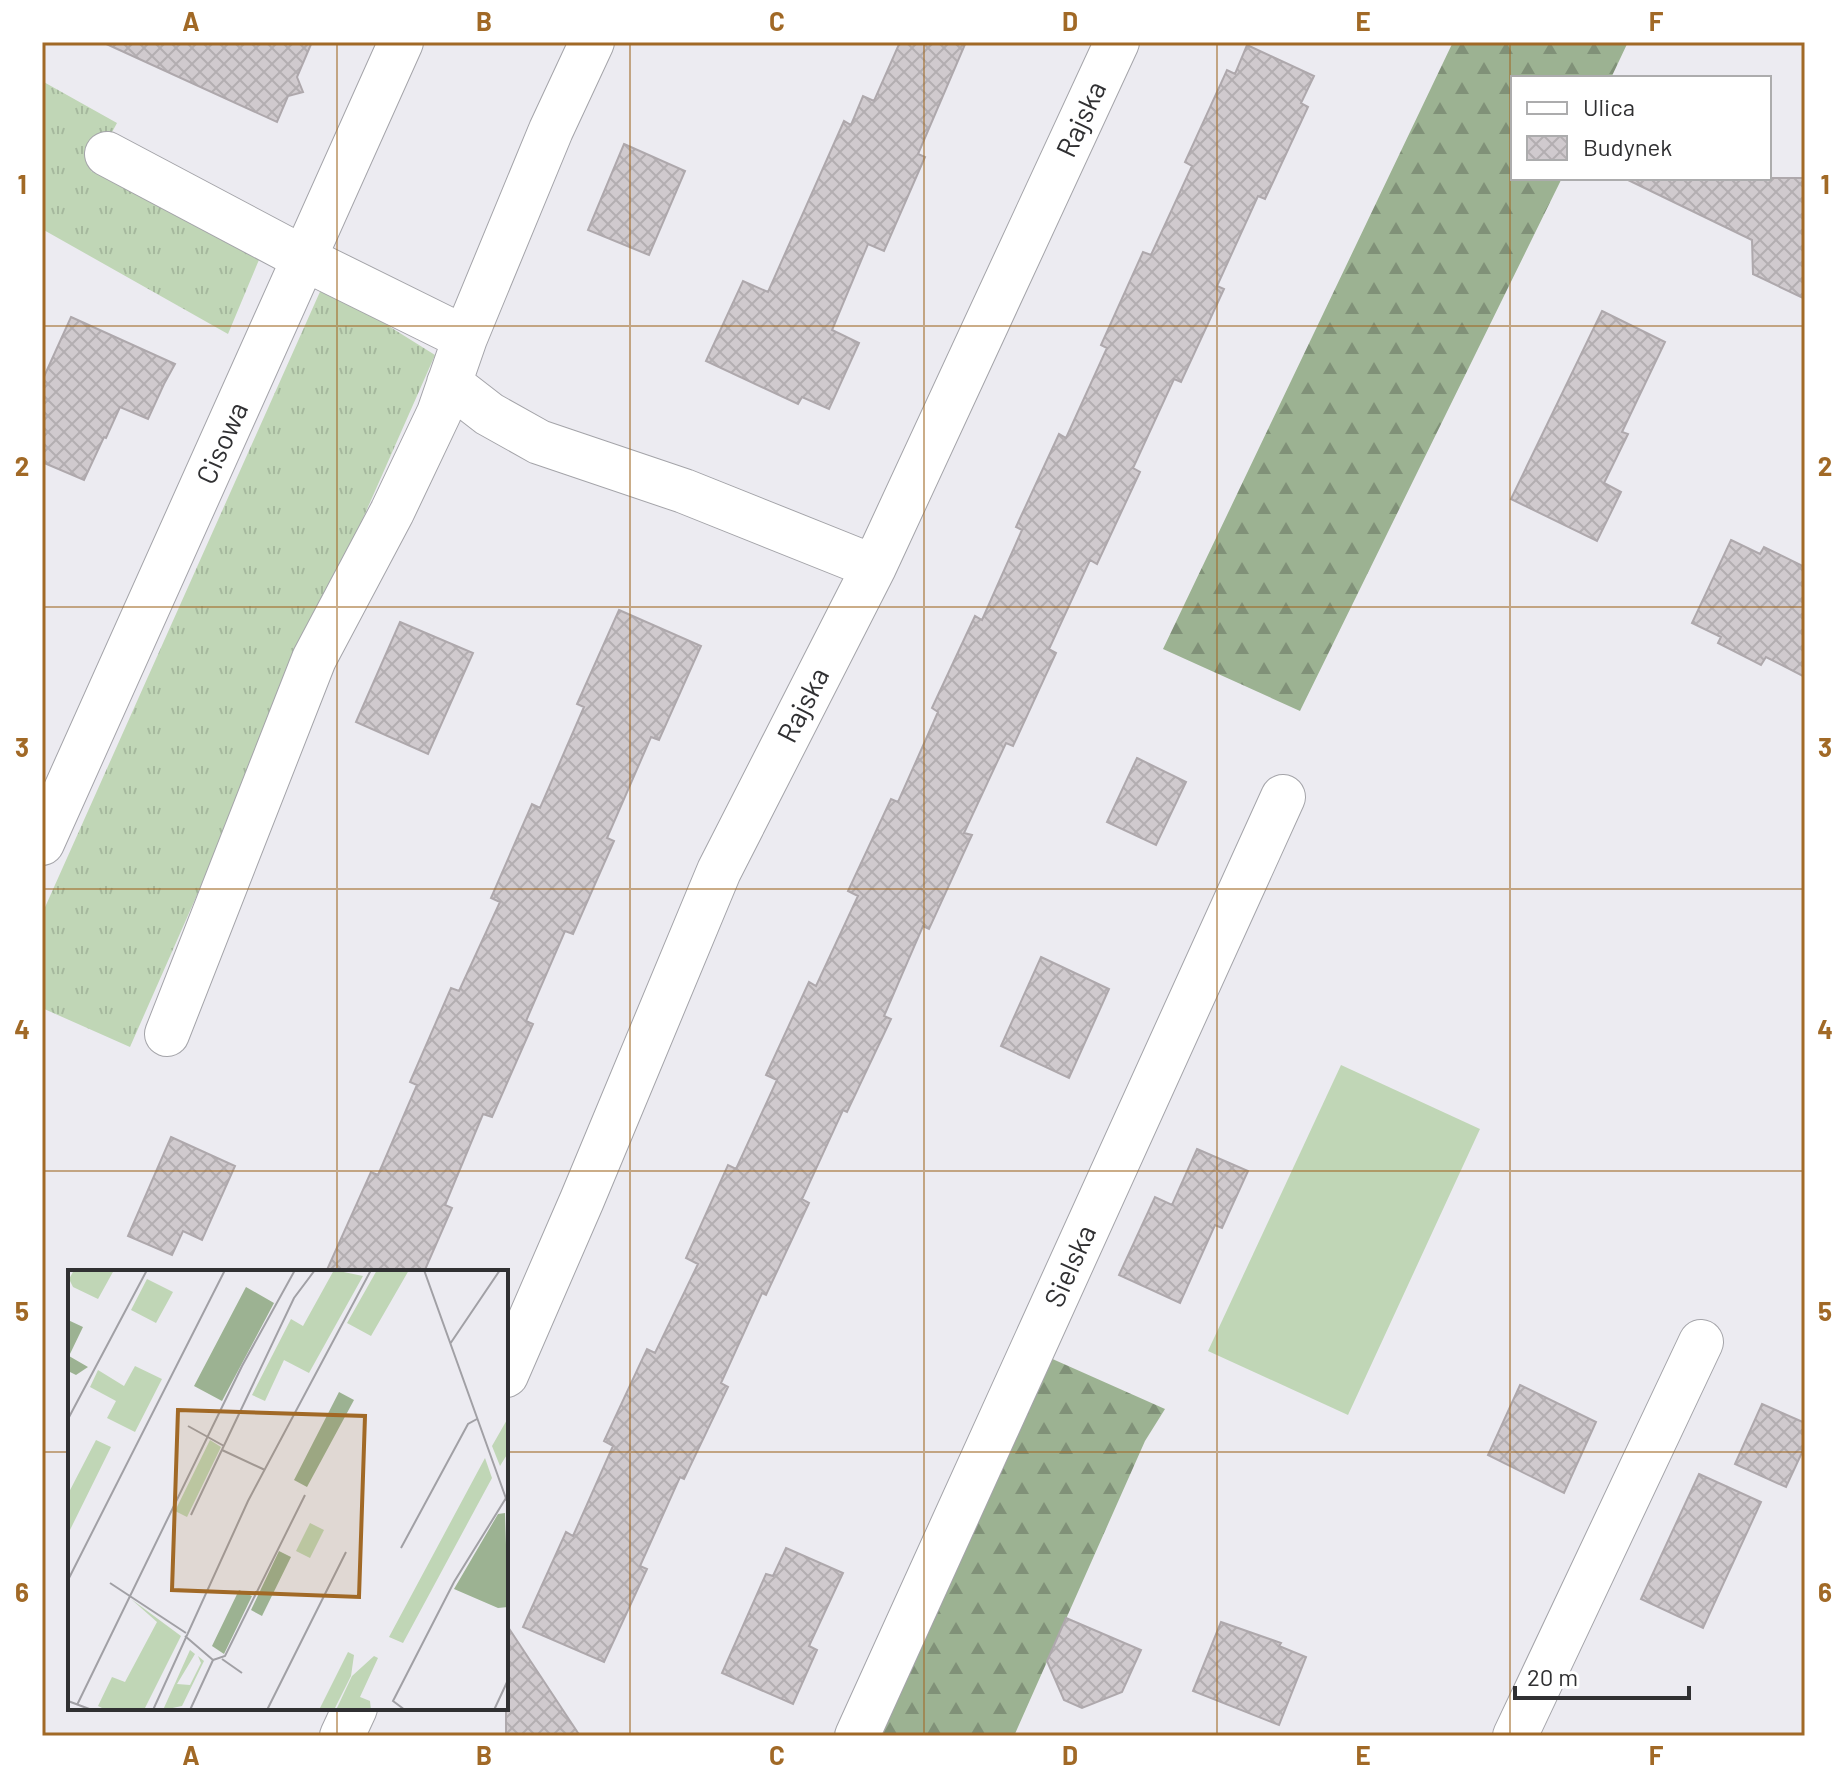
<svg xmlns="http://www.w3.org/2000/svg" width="1847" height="1778" viewBox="0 0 1847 1778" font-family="Barlow,sans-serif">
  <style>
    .grass { fill: url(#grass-tufts) }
    .forest { fill: url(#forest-firs) }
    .pitch { fill: #c0d6b6 }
    .building { fill: url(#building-cross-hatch); stroke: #aea8ac; stroke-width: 2 }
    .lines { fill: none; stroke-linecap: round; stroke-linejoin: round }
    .minor-casing { stroke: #a4a4a9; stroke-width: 46 }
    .minor { stroke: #fff; stroke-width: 44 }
    .grid { fill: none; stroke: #a16926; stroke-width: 2; stroke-opacity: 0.55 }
    .labels { text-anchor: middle; stroke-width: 6; stroke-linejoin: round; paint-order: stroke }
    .street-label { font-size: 28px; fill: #303032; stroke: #fff }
    .inset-road { fill: none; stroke: #a1a0a5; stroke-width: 2 }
    .view { fill: #a16926; fill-opacity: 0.15; stroke: #a16926; stroke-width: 4 }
    .inset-edge { fill: none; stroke: #303032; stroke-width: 4 }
    .neatline { fill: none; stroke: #a16926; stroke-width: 3 }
    .grid-label { font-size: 26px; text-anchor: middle; font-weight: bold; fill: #a16926 }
  </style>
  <defs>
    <pattern id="grass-tufts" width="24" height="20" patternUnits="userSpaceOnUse" patternTransform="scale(2)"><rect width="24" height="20" fill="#c0d6b6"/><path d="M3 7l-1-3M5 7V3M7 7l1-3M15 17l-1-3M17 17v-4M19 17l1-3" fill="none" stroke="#a5b89d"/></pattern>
    <pattern id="forest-firs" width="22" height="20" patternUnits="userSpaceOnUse" patternTransform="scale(2)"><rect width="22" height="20" fill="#9cb292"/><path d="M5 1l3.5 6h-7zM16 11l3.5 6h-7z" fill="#809178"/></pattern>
    <pattern id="building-cross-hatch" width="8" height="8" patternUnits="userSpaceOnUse" patternTransform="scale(2)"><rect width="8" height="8" fill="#d0cace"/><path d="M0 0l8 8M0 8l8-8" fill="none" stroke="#b3aeb1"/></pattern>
  </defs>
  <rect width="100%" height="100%" fill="#ecebf1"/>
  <path class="grass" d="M42 81 117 123 91 171 261 255 228 334 42 229Z
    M323 285 435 355 130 1047 42 1008V914Z"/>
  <path class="forest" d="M1453 42H1628L1611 78H1513V178H1562L1300 711 1163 649Z
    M1048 1357 1165 1409 1145 1441 1014 1736H879Z"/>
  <path class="pitch" d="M1341 1065 1480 1129 1348 1415 1208 1351Z"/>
  <path class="building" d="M102 42H312L297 77 303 92 288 96 277 122Z
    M900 42H966L918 154 925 157 884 251 868 244 832 330 859 343 829 409 802 397 798 404 706 361 743 281 768 292 844 121 851 125 863 96 874 101Z
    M1247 45 1314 76 1301 103 1308 107 1265 199 1258 196 1217 286 1224 289 1181 382 1174 379 1133 468 1140 472 1097 564 1090 560 1049 649 1056 653 1013 746 1006 743 964 833 972 835 929 929 923 926 884 1016 891 1019 847 1112 843 1110 802 1199 809 1203 766 1295 762 1293 721 1383 728 1387 684 1479 680 1477 640 1566 647 1569 604 1662 523 1627 566 1532 573 1536 613 1446 604 1441 647 1349 655 1353 698 1264 686 1258 728 1165 736 1169 777 1080 766 1075 809 982 816 986 858 896 848 891 891 799 898 802 938 712 932 708 975 616 982 620 1022 530 1016 527 1059 434 1066 438 1107 348 1101 345 1143 252 1151 255 1192 166 1185 162 1227 70 1235 74Z
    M624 144 685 171 649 255 588 230Z
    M1624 178H1805V299L1753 274 1752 240Z
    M1602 311 1665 342 1622 432 1628 434 1604 483 1621 492 1597 541 1511 499Z
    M71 317 175 364 164 384 148 419 120 407 106 438 104 437 84 480 42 462V381Z
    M1731 540 1760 554 1764 547 1805 567V677L1766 657 1761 665 1718 643 1721 637 1692 623Z
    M619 610 701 646 659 740 651 737 607 838 614 841 573 934 565 931 526 1021 533 1024 492 1117 483 1114 445 1205 452 1208 424 1272H326L371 1172 378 1175 417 1085 410 1082 451 988 459 991 500 902 491 898 532 804 540 808 584 707 577 704Z
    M400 622 473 653 428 754 356 722Z
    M1137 758 1186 782 1156 845 1107 822Z
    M1041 957 1109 989 1069 1078 1001 1046Z
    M171 1137 235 1166 202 1240 183 1231 172 1255 128 1236Z
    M1197 1149 1248 1171 1222 1228 1215 1225 1180 1303 1119 1275 1155 1197 1172 1205Z
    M1520 1385 1596 1422 1564 1493 1488 1455Z
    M1762 1404 1805 1423V1446L1786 1487 1735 1464Z
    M1699 1474 1761 1502 1703 1628 1641 1599Z
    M786 1548 843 1573 809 1646 817 1650 793 1704 722 1673 766 1574 773 1576Z
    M1066 1618 1141 1650 1122 1692 1082 1708 1064 1700 1047 1661Z
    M1221 1622 1281 1643 1279 1646 1306 1657 1279 1725 1193 1691Z
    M506 1624 580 1736H506Z"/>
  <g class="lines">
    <g class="minor-casing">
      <path id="minor" d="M107 154 305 259 465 338
        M449 383 489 414 539 442 684 491 874 567
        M42 843 401 42
        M167 1034 314 659 392 512 439 413 465 338 551 130 592 42
        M506 1375 582 1200 719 871 874 567 1117 42
        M342 1736 355 1708
        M857 1736 1283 797
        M1515 1736 1701 1342"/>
    </g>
    <use href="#minor" class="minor"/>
  </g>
  <path class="grid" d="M337 42V1272M630 42V1736M924 42V1736M1217 42V1736M1510 42V1736M42 326H1805M42 607H1805M42 889H1805M42 1171H1805M42 1452H70M506 1452H1805M337 1708V1736"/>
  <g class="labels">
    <g class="street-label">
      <text transform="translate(1081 119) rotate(-65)" y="10">Rajska</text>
      <text transform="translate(222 443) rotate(-66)" y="10">Cisowa</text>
      <text transform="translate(803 705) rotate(-63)" y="10">Rajska</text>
      <text transform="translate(1070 1266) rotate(-66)" y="10">Sielska</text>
    </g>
  </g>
  <g transform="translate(68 1270)">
    <rect width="440" height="440" fill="#ecebf1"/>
    <path d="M6 0H46L30 29 5 17 1 9ZM266 0 295 6 241 103 216 90 197 131 184 125 223 49 235 56ZM309 0H341L303 66 279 53ZM79 9 105 22 88 53 63 40ZM67 96 94 109 67 162 39 148 48 131 22 117 30 100 56 116ZM440 148V183L432 196 424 176ZM28 170 43 177 0 264V224ZM142 170 153 177 119 247 107 241ZM417 188 424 208 335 373 321 367ZM63 329 113 366 76 440H38L30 436 44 407 57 412 89 352ZM122 380 127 384 109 414 122 415 133 393 130 386 136 391 114 436 95 440ZM280 382 286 385 283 406 266 440H251ZM306 386 310 388 292 427 302 431 303 440H268L284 406Z" fill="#c0d6b6"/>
    <path d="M178 17 206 33 154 131 126 116ZM0 50 15 57 1 86 20 97 8 105 0 101ZM271 122 286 130 239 217 226 210ZM437 243 440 337 430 338 386 319 430 244ZM211 281 223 287 194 346 183 340ZM171 320 184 326 156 384 144 376Z" fill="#9cb292"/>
    <path d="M242 253 256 260 242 288 228 281Z" fill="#c0d6b6"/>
    <path class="inset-road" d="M356 0 440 234M382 74 432 0M0 149 79 0M120 156 156 176M154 180 197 200M123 245 226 28 247 0M333 278 400 154 409 149M0 310 157 0M42 313 118 363M117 366 145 390M154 389 174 403M145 390 157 386 237 225M0 431 24 440M9 435 174 96 227 0M85 440 180 231 303 0M122 440 145 390M199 440 278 282M337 440 325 431 386 312 438 228M426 440 440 410"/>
    <path class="view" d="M110 140 297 146 291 327 104 320Z"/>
    <rect width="440" height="440" class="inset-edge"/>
  </g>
  <rect width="1847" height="1778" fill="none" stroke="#ffffff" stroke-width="88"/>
  <rect x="1511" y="76" width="260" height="104" fill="#ffffff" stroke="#acacad" stroke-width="2"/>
  <rect x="1527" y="102" width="40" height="12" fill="#ffffff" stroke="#acacad" stroke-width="2"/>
  <text x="1583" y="116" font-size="24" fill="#303032">Ulica</text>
  <rect x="1527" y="136" width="40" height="24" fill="url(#building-cross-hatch)" stroke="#acacad" stroke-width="2"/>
  <text x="1583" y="156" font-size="24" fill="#303032">Budynek</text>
  <path d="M1515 1686v12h174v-12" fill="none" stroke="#303032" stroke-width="4"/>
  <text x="1527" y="1686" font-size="24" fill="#303032" stroke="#ffffff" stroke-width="6" paint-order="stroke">20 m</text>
  <rect x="44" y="44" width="1759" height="1690" class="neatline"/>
  <g class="grid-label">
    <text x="191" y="31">A</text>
    <text x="484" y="31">B</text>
    <text x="777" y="31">C</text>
    <text x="1070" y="31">D</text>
    <text x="1363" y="31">E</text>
    <text x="1656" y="31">F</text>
    <text x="22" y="194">1</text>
    <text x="1825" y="194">1</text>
    <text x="22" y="476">2</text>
    <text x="1825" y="476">2</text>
    <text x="22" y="757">3</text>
    <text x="1825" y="757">3</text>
    <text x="22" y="1039">4</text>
    <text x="1825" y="1039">4</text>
    <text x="22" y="1321">5</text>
    <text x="1825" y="1321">5</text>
    <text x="22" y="1602">6</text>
    <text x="1825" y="1602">6</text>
    <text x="191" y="1765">A</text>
    <text x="484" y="1765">B</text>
    <text x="777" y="1765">C</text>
    <text x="1070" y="1765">D</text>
    <text x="1363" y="1765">E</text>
    <text x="1656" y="1765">F</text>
  </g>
</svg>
